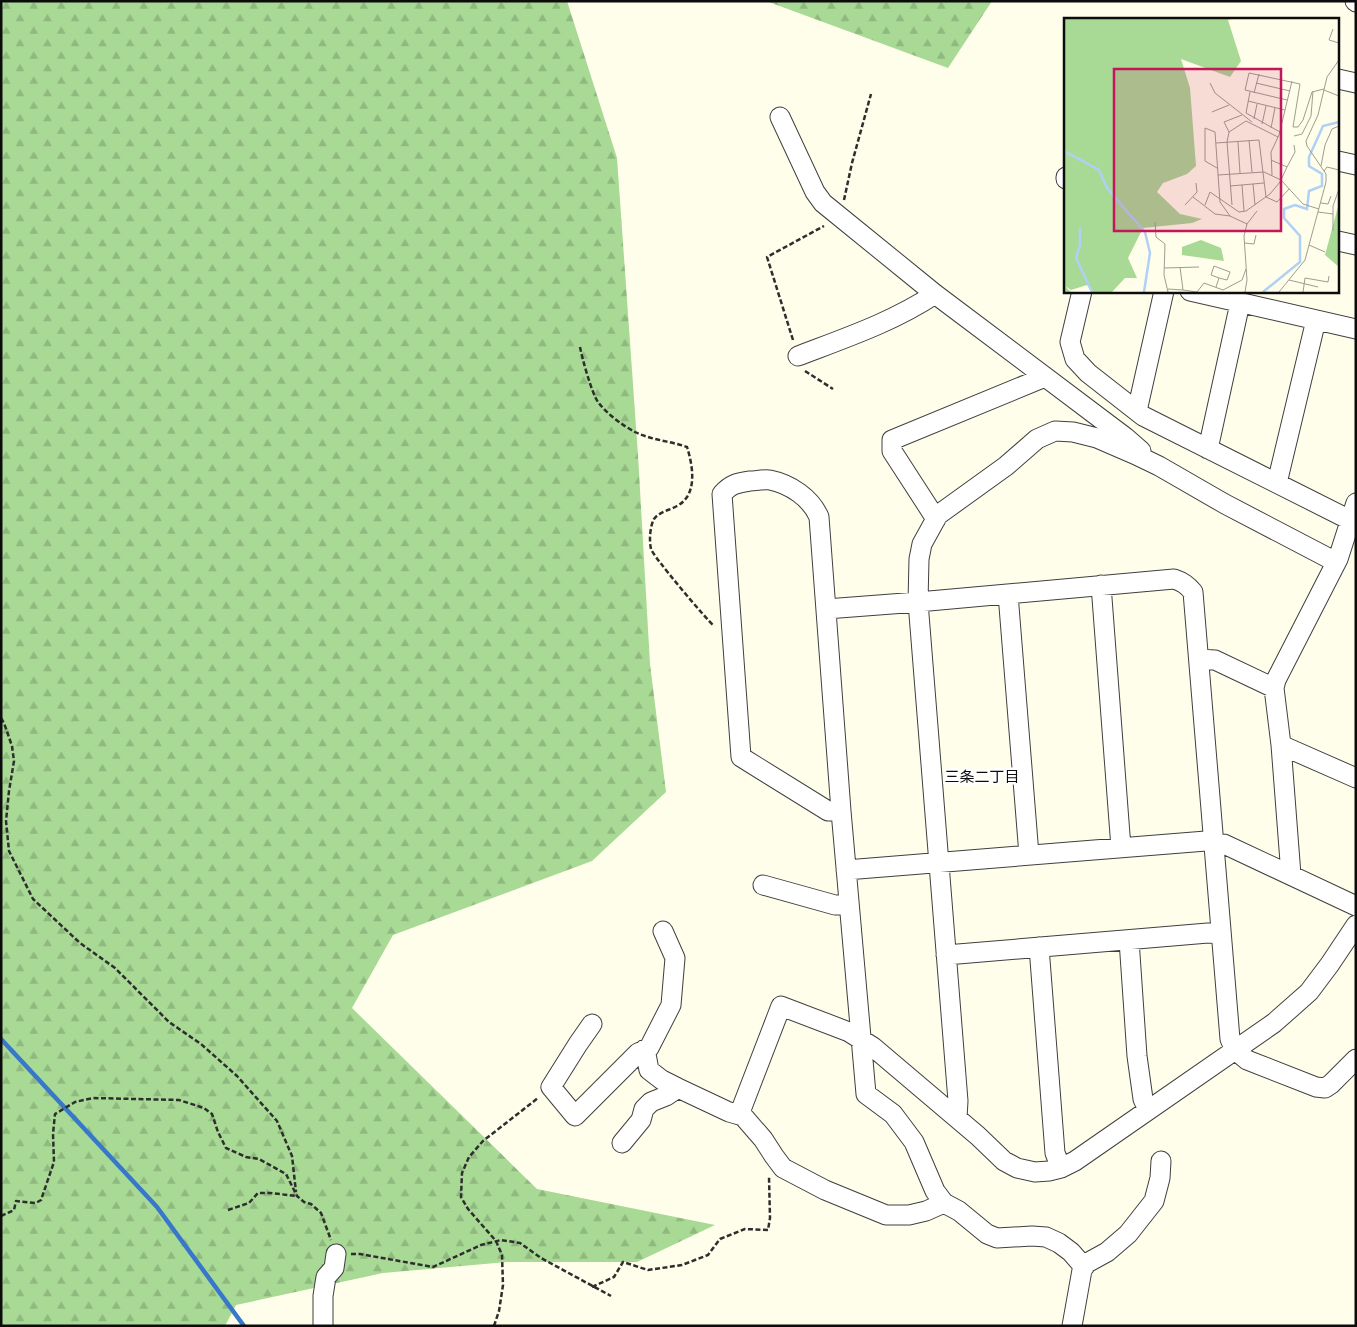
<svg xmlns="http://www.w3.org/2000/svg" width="1357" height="1327" viewBox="0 0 1357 1327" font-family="'Crimson Pro','Noto Sans JP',serif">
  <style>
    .forest { fill: url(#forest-firs) }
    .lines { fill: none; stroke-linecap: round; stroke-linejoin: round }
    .stream { stroke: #3878cb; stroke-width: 4.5 }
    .minor-casing { stroke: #3f3f3f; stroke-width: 21 }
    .path { stroke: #2e2e2e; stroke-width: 2.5; stroke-dasharray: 5 2.5; stroke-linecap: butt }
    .minor { stroke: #fff; stroke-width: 19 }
    .labels { text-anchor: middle; stroke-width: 5; stroke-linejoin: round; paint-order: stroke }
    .neighbourhood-label { font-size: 15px; fill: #0c0c0c; stroke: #fff }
    .inset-river { fill: none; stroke: #b0d0f5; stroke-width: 2.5 }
    .inset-road { fill: none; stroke: #9e9d91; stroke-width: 1 }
    .view { fill: #c2185b; fill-opacity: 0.15; stroke: #c2185b; stroke-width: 2.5 }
    .inset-edge { fill: none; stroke: #0c0c0c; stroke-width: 2.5 }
  </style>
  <defs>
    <pattern id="forest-firs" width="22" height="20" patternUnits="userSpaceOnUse" patternTransform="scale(1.25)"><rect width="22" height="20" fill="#a8d995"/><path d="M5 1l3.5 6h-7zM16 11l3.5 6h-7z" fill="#8fb97f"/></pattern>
  </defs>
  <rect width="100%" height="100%" fill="#fffeea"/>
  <path class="forest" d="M1 1H567L617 158 638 455 650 664 666 792 592 861 393 935 352 1008 537 1189 715 1225 637 1262H507L383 1273 236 1305 225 1326H1Z
    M766 1H992L948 68Z"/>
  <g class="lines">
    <path class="stream" d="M1 1039 157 1207 244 1326"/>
    <g class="minor-casing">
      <path id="minor" d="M1355 1 1356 2
        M1338 79 1356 83
        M780 117 815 192 823 203 935 294 1125 437 1141 451
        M1338 161 1356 165
        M1066 177V179
        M1338 241 1356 245
        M1082 291 1070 342 1075 359 1088 373 1143 416 1350 520
        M1190 291 1356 329
        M798 356C845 338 893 322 935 294
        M1137 411 1164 291
        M1208 449 1240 303
        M1277 483 1316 320
        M936 519 892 451V440L1045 377
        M1101 585 1121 848
        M1008 594 1029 855
        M826 609 918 602 1174 579C1183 582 1187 585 1193 592L1230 1039 1235 1050 1247 1060 1316 1087 1325 1088 1331 1084 1356 1059
        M1199 659 1215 660 1274 688
        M1281 745 1356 778
        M841 811H828L741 757 722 494C731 484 737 483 750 481 756 481 764 479 770 480 790 484 811 498 819 517L841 811 866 1094 893 1114 914 1142 935 1191 944 1203 959 1211 987 1234 997 1238 1032 1236 1046 1237 1059 1243 1071 1252 1084 1267
        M846 870 1206 841 1224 844 1356 906
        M1291 875 1281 745 1274 688 1276 680 1338 559 1356 503
        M763 885 835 905H849
        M1129 940 1137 1056 1143 1099 1148 1110
        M1039 947 1055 1153 1061 1168
        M946 955 1208 933 1221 934
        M592 1024 578 1044 551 1087 575 1116 638 1053 649 1048 671 1005 675 958 663 931
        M645 1049 649 1070 662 1080 678 1088 729 1112 743 1116 763 1139 774 1156 783 1168 825 1190 886 1215H909L926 1211 944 1203
        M739 1115 781 1006 849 1032 873 1047 978 1136 1004 1161 1017 1168 1035 1172 1049 1171 1061 1168 1075 1161 1274 1023 1309 992 1330 964 1356 925
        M957 1118 958 1101 918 602 919 559 922 544 938 515 1006 466 1037 439 1055 431 1073 432 1097 438 1134 454 1159 466 1225 504 1336 562
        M622 1143 641 1120 644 1109 651 1102 666 1096 678 1088
        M323 1326V1296L326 1277 334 1268 336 1254
        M1072 1326 1082 1270 1087 1263 1107 1252 1128 1234 1154 1201 1160 1178 1161 1161"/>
    </g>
    <path class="path" d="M844 200 852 163 871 94
      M793 340 767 257 824 226
      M580 347C582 358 592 394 598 402 607 414 622 425 635 432 651 440 670 441 687 447 693 466 698 495 677 506 670 510 659 512 654 519 650 526 649 541 651 549 652 555 706 619 714 626
      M805 371 833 389
      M1 718 4 723 12 746 14 761 9 791 6 821 9 851 33 899 80 943 115 968 169 1022 201 1044 237 1076 277 1121 292 1156 296 1192
      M228 1210 249 1203 258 1193H270L297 1196
      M1 1216 14 1210 16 1201 36 1203 41 1200 54 1162 53 1134 55 1114 75 1102 93 1098 179 1100 204 1108 212 1114 218 1132 226 1148 246 1157 259 1159 286 1174 297 1196 304 1202 311 1204 321 1213 331 1240
      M351 1254H360L433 1267 481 1245 501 1240 520 1243 541 1258 611 1296
      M592 1287 614 1277 623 1262 648 1270 682 1265 708 1255 720 1239 745 1229 768 1230 770 1218 769 1177
      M494 1326 499 1311 503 1285 502 1255 496 1241 468 1209 461 1197 462 1173 469 1157 483 1141 538 1098"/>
    <use href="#minor" class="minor"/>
  </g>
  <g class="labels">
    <g class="neighbourhood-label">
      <text x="982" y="782">三条二丁目</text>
    </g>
  </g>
  <g transform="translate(1064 18)">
    <rect width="275" height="275" fill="#fffeea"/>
    <path d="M0 1H168L164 2 177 43 166 59 117 41 126 70 132 148 123 156 99 165 93 174 116 196 138 201 128 205 79 210 64 240 73 260H61L48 274H28L23 267 7 272 1 268 7 274H0ZM275 185V249L261 237ZM137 222 157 230 160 243 118 237V229Z" fill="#a8d995"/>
    <path class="inset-river" d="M0 133 35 152 43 170 81 214 86 235 80 274M16 209V227L12 240 28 274M199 274 236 244V218L220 200V191L231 187 243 191 245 173 258 168V156L245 148V139L259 108 275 104"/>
    <path class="inset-road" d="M269 11 265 22 275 25M146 65 151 75 188 104M192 65 226 73M260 72 275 78M186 74 182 95 216 114M190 75 195 56M223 82 181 72 185 55 236 66 229 109H234L239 102 248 74 260 71M184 83 221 92M148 94 165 87M190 101 193 86M198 106 202 88M207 110 211 90M165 114 160 104 178 97M230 118 238 116 247 98 249 73M185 122 188 154M174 124 176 155M152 125 195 122 202 179 213 184 225 171M257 148 261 127 268 111 275 108M223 149 231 134 230 127M153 150 141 143V110L151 114 156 184 166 198 183 206M260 153 263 149 275 152M154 157 200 154 217 162 239 186 255 191M208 157 207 134 215 117 228 63M189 166 191 187M178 167 180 193M166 168 200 165M129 179 151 196 166 198M257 185 264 186 267 178M121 187 133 174 132 165M141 187 146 174 175 194 182 193 206 176 216 164 223 149 207 142M168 187 163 124 165 114 182 103 214 119M254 194 269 196M91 204 92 219 101 226 100 257 104 274M269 213V188L275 171M180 225 190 226 192 217M245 227 261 234M100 250 135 249M225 262 254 269M152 269 155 260 163 262 166 254 150 248 147 257 155 260M104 271 119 272 116 249M119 272 133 274 140 265 159 272 178 262 182 251M181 274 183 262 180 218 183 206 193 193M215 274 241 242 262 164V156L243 128 242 123 254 97 263 59 275 42M239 274 241 260 264 264 265 258"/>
    <path class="view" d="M50 51H217V213H50Z"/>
    <rect width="275" height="275" class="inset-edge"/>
  </g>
  <rect width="1357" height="1327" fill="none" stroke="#0c0c0c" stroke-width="5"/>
</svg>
